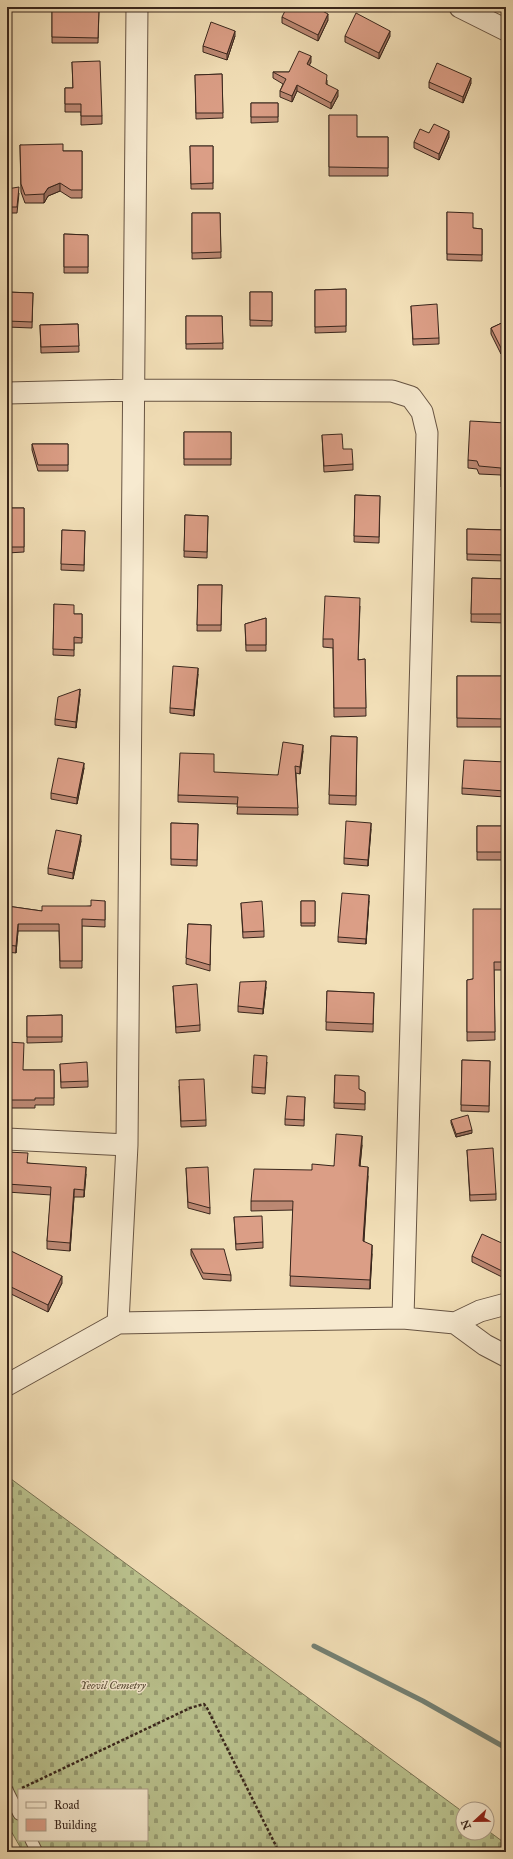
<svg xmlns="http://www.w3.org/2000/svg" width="513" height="1859" viewBox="0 0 513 1859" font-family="'IM FELL Great Primer',serif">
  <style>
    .cemetery { fill: url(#cemetery-stones); stroke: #7a7455; fill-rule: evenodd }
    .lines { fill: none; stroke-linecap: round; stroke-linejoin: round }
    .stream { stroke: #748174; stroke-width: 5 }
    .service-casing { stroke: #675443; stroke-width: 13 }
    .minor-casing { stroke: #675443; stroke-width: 23 }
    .path { stroke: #39261c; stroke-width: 2.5; stroke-dasharray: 3 2; stroke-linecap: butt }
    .service { stroke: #f7ead0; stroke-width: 11 }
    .minor { stroke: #f7ead0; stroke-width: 21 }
    .wall { fill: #bc8873; stroke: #39261c }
    .shaded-wall { fill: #996f5e; stroke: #39261c }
    .building { fill: #db9e86; stroke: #39261c }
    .labels { text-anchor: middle; stroke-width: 3; stroke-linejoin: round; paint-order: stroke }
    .park-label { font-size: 11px; font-style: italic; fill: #594d38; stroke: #f7ead0 }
  </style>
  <defs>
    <pattern id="cemetery-stones" width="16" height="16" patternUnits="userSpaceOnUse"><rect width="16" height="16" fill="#bac28e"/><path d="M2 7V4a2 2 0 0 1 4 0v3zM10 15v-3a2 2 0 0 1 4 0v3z" fill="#989d73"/></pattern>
  </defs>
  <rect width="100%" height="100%" fill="#f2dfb7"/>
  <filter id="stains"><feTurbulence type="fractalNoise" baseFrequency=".005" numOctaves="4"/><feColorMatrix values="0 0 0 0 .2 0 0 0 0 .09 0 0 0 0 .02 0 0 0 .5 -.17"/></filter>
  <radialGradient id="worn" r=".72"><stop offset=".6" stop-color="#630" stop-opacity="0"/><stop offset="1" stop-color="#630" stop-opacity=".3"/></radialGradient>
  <path class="cemetery" d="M7 1476 463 1812V1833H487V1830L506 1844V1852H23L7 1824ZM19 1790H147V1840H19Z"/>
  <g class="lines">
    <path class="stream" d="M314 1646 423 1701 506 1748"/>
    <g class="service-casing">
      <path id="service" d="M7 1790 19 1814
        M31 1840 37 1852"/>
    </g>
    <g class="minor-casing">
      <path id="minor" d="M460 7 506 30
        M7 393 134 390 392 391 411 397 422 412 427 433 403 1318
        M7 1139 127 1145
        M118 1323 403 1318 455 1323 480 1311 506 1304
        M455 1323 485 1345 506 1356
        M7 1385 118 1323 127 1145 137 7"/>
    </g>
    <path class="path" d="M22 1788 190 1708 204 1704 207 1708 279 1852"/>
    <use href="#service" class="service"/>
    <use href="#minor" class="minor"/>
  </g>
  <path class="wall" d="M70 7H96L97 9H99L98 43H52V8L71 9Z
    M282 17 328 20 318 41 282 23Z
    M235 36 227 60 203 52V46Z
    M345 36H390L379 59 345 42Z
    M72 62 102 116V124L81 125V112H65V88H73Z
    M311 62 309 65 327 80V84L338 96 331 109 297 91 292 102 280 97V91L283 84 273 78V72H289Z
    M222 74 223 118 196 119 195 75Z
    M429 82 471 83 463 103 429 88Z
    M251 103H278V122L251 123Z
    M329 115 357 137H388V176H329Z
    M429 133 449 137 439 160 414 148V142Z
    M20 145 63 151H82V198H71L60 191 48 196 44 203H25L21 192Z
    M190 146H213V189H191Z
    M7 189 19 193 17 213H7Z
    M447 212 473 228 482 229V261L447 260Z
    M192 213H220L221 258 192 259Z
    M64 234 88 235V273H64Z
    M346 289V332L315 333V290Z
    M7 292 33 293 32 328 7 327Z
    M250 292H272V326H250Z
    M411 306 439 338V344L413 345Z
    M186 316H222L223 349H186Z
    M506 321 501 354 491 334V328Z
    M78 324 79 352 41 353 40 325Z
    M506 430 504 462H506V487H501V475L479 474 477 469 468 468V460Z
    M184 432H231V465H184Z
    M322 435 353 464V470L324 472Z
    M32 444H68V471H38L32 450Z
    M355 495 380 496 379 543 354 542Z
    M7 508H24V552L7 553Z
    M185 515 208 516 207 558 184 557Z
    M467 529 506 530V561L467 560Z
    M62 530 85 531 84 571 61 570Z
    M472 578 506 579V623L471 622Z
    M198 585H222L221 631H197Z
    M54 604 74 614H82V643H74V656L53 655Z
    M360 606 358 660 365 659 366 716 334 717 333 648 323 647V639Z
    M266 618V651H246L245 624Z
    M198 674 194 716 170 713V708Z
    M457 676H505V727H457Z
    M80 694 76 728 55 725V719Z
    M331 736 357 737 356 805 329 804Z
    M303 751 300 774 296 773 298 815 237 814 238 804 178 802V795L278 775Z
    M506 762 505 797 462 794V788Z
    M84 768 77 804 51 799V793Z
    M171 823 198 824 197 866 171 865Z
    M477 826H506V889H502V860H477Z
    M371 829 368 866 344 864V858Z
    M81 841 73 879 48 874V868Z
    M105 901V927L82 926V968H60L59 931H18L16 953 7 952V906L42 911 91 906Z
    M301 901H315V926H301Z
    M369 901 366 944 338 942V937Z
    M241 903 264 931V937L243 938Z
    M506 909V970H494L495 1040 467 1041V980L473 979Z
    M188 924 211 925 210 971 186 964Z
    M173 986 200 1025V1031L176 1033Z
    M266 987 263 1014 238 1012V1006Z
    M327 991 374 993 373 1032 326 1030Z
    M62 1015V1042L27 1043V1016Z
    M7 1042 23 1070H54V1105H35V1108H7Z
    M462 1060 490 1061 489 1112 461 1111Z
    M267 1062 265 1094 252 1093V1087Z
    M60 1064 88 1081V1087L61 1088Z
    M335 1075 359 1089 365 1092V1110L334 1108Z
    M179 1086 206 1120V1126L181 1127Z
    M305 1097 304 1126 285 1125V1119Z
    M451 1120 472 1133 456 1137 451 1123Z
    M362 1145 360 1166 368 1176 364 1241 372 1254 370 1289 290 1286 293 1210 251 1211V1201L312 1170 334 1166Z
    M467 1150 496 1194V1200L470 1201Z
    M7 1152 28 1163 86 1174 84 1197H74L70 1251 47 1249V1241L51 1195 7 1192Z
    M186 1168 210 1208V1214L188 1208Z
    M234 1217 263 1242V1248L236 1250Z
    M506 1245V1274L504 1278 472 1262V1256Z
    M7 1249 62 1283 48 1312 7 1292Z
    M191 1249 231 1275V1281L203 1279 191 1255Z"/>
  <path class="shaded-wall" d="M328 14V20L318 41V35Z
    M235 31V36L227 60V54Z
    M390 31V36L379 59V53Z
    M311 56V62L307 70V64Z
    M471 78V83L463 103V97Z
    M297 85V91L292 102V96Z
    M338 90V96L331 109V103Z
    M449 131V137L439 160V154Z
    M60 183V191L48 196 44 203V194L48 188Z
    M506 345V351L501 354V348Z
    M198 668V674L194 716V710Z
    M80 689V694L76 728V722Z
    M303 745V751L300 774V767Z
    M84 763V768L77 804V798Z
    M371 823V829L368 866V860Z
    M81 835V841L73 879V873Z
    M369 895V901L366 944V939Z
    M18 924V931L16 953V946Z
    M266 981V987L263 1014V1009Z
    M472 1130V1133L456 1137V1134Z
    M362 1136V1145L359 1175V1166Z
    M86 1167V1174L84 1197V1190Z
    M368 1167V1176L363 1250V1241Z
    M74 1189V1197L70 1251V1243Z
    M372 1245V1254L370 1289V1280Z
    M506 1268V1274L504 1278V1272Z
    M62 1276V1283L48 1312V1305Z"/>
  <path class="building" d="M72 7H96L97 9H99L98 38 52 37V8L72 9Z
    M287 7H315L328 14 318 35 282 17Z
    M356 13 390 31 379 53 345 36Z
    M211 22 235 31 227 54 203 46Z
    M299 51 311 56 307 64 327 75 326 84 338 90 331 103 297 85 292 96 280 91 286 79 273 72H289Z
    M100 61 102 116H81V104H65V88H73L72 62Z
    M437 63 471 78 463 97 429 82Z
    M222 74 223 113H196L195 75Z
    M251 103H278V117H251Z
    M329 115H357V137H388V168L329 167Z
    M434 124 449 131 439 154 414 142 420 129 429 133Z
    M63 144V151H82V190H71L60 183 48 188 44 194 25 195 21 184 20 145Z
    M190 146H213V183L191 184Z
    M19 187 17 207H7V189Z
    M447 212 473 213V228L482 229V255L447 254Z
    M192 213H220L221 252 192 253Z
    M64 234 88 235V267H64Z
    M346 289V326L315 327V290Z
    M7 292 33 293 32 322 7 321Z
    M250 292H272V321L250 320Z
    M437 304 439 338 413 339 411 306Z
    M186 316H222L223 343 186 344Z
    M506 321V345L501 348 491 328Z
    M78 324 79 346 41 347 40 325Z
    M470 421 506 423 504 462H506V480H501V468L479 466 477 461 468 460Z
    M184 432H231V459H184Z
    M342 434 343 449H352L353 464 324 466 322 435Z
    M32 444H68V465H38Z
    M355 495 380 496 379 537 354 536Z
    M7 508H24V547H7Z
    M185 515 208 516 207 552 184 551Z
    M467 529 506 530V555L467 554Z
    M62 530 85 531 84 565 61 564Z
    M472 578 506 579V614H471Z
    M198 585H222L221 625H197Z
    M325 596 360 598 358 660 365 659 366 708H334L333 639H323Z
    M54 604 74 605V614H82V638L74 637V650L53 649Z
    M266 618V645H246L245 624Z
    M173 666 198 668 194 710 170 708Z
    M457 676H505V719L457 718Z
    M80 689 76 722 55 719 58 697Z
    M331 736 357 737 356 796 329 795Z
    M283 742 303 745 300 767 295 766 298 808 237 807 238 797 178 795 180 753 214 754V772L278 775Z
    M58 758 84 763 77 798 51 793Z
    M464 760 506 762 505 791 462 788Z
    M346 821 371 823 368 860 344 858Z
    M171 823 198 824 197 860 171 859Z
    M477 826H506V880H502V852H477Z
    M56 830 81 835 73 873 48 868Z
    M342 893 369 895 366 939 338 937Z
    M91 900 105 901V920L82 919V961H60L59 924H18L16 946 7 945V906L42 911V906H91Z
    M262 901 264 931 243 932 241 903Z
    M301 901H315V923H301Z
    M473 909H506V962H494L495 1032H467V980L473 979Z
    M188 924 211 925 210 965 186 958Z
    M266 981 263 1009 238 1006 240 982Z
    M197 984 200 1025 176 1027 173 986Z
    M327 991 374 993 373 1024 326 1022Z
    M62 1015V1037H27V1016Z
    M7 1042 24 1043 23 1070H54V1098H35V1100H7Z
    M254 1055 267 1056 265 1088 252 1087Z
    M462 1060 490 1061 489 1106 461 1105Z
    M87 1062 88 1081 61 1082 60 1064Z
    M335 1075 359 1076V1089L365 1092V1104L334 1103Z
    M204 1079 206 1120 181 1121 179 1080Z
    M287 1096 305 1097 304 1120 285 1119Z
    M468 1115 472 1130 456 1134 451 1120Z
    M336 1134 362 1136 359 1166 368 1167 363 1241 372 1245 370 1280 290 1276 293 1201H251L254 1169 312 1170V1164L334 1166Z
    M493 1148 496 1194 470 1195 467 1150Z
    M7 1152 28 1153 27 1163 86 1167 84 1190 74 1189 70 1243 47 1241 51 1187 7 1184Z
    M208 1167 210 1208 188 1202 186 1168Z
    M262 1216 263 1242 236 1244 234 1217Z
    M482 1234 506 1245V1268L504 1272 472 1256Z
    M7 1249 62 1276 48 1305 7 1285Z
    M191 1249H224L231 1275 203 1273Z"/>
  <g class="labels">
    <g class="park-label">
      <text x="113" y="1689">Yeovil Cemetry</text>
    </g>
  </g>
  <rect width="513" height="1859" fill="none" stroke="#f2dfb7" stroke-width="24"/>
  <rect x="8" y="8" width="497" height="1843" fill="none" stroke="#39261c" stroke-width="2"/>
  <rect x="12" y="12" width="489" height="1835" fill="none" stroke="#39261c"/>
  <rect x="18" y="1789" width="130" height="52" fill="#f7ead0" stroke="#ab9c88"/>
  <rect x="26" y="1802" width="20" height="6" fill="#f7ead0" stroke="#ab9c88"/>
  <text x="54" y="1809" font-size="12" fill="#39261c">Road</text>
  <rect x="26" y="1819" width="20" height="12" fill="#db9e86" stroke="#ab9c88"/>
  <text x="54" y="1829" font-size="12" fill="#39261c">Building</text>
  <g transform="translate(475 1821) rotate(248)"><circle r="19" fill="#f7ead0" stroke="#ab9c88"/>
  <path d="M0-3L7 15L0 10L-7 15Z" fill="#8f2418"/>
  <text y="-6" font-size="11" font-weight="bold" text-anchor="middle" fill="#39261c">N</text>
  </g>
  <rect width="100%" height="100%" filter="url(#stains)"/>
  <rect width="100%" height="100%" fill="url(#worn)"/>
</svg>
